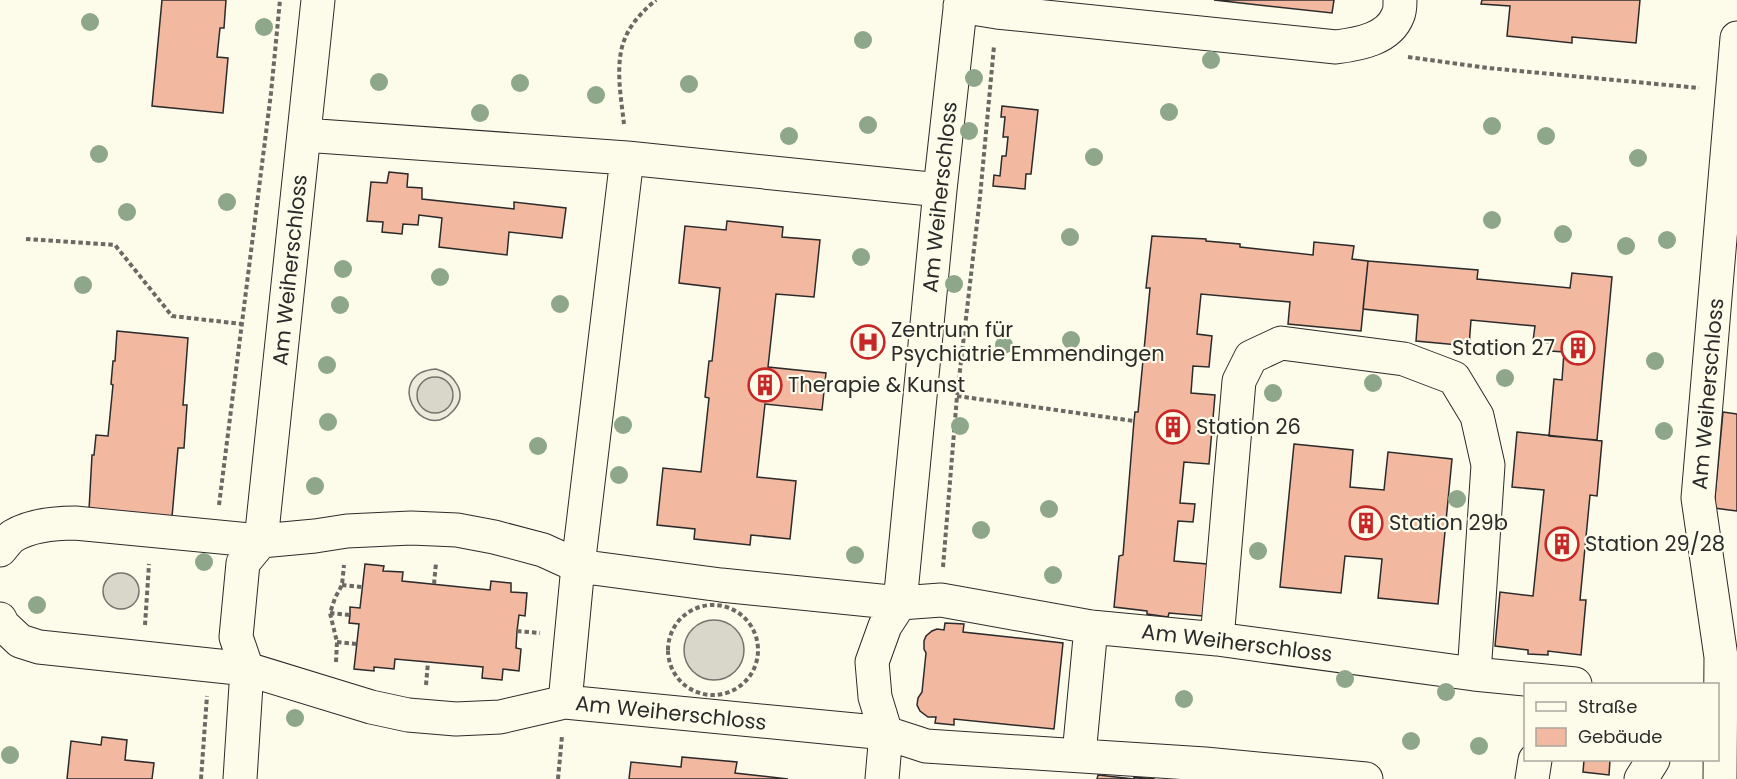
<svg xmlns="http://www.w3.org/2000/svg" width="1737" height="779" viewBox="0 0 1737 779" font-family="Poppins,sans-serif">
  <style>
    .green { fill: #ecebdb; stroke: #74746e; stroke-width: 1.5 }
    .water { fill: #d8d7c9; stroke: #74746e; stroke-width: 1.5 }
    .building { fill: #f2b8a0; stroke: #2b2b2b; stroke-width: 1.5 }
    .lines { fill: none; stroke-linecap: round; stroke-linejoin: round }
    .minor-casing { stroke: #2b2b2b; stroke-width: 35 }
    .path { stroke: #6a6964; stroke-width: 4; stroke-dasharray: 4.5 3; stroke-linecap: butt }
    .minor { stroke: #fdfbea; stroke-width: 33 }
    .tree { fill: #8ea78a }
    .labels { text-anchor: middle; stroke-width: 4.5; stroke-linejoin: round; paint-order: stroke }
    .street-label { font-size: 21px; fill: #2b2b2b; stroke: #fdfbea }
    .poi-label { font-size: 21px; fill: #2b2b2b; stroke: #fdfbea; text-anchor: start }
  </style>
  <rect width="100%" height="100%" fill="#fdfbea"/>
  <path class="green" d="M436 369C455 374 469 394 453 411 421 446 382 373 436 369Z"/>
  <path class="water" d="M417 395a18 18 0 1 1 36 0a18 18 0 1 1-36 0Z
    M103 591a18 18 0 1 1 36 0a18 18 0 1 1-36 0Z
    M684 650a30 30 0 1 1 60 0a30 30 0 1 1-60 0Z"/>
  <path class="building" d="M162 0H226L224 28H220L217 57 228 58 223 113 152 106Z
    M1214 0H1334L1332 13Z
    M1482 0H1640L1636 43 1572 37V43L1507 36 1510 6 1481 4Z
    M1002 106 1038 110 1031 174H1026L1025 189 993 186 994 175 1000 176 1002 156H1006L1008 137H1003L1005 117H1001Z
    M389 172 408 174 407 187 422 188V199L514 209V202L566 208 562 238 509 232 507 255 439 247 442 218 419 215 418 225 403 224 402 234 382 232 383 222 367 221 371 182 387 183Z
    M727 221 783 227 782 237 820 240 814 297 776 294 768 367 826 373 822 410 765 404 757 477 796 481 790 539 751 535 750 545 694 539 695 529 657 525 663 468 701 472 709 398 705 397 709 361H712L720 288 679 283 685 226 726 230Z
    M1152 236 1206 239V241L1240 244V247L1313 255 1314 242 1354 246 1352 259 1368 261 1361 331 1288 324 1290 302 1201 294 1197 334 1212 336 1209 367 1193 366 1191 393 1215 395 1209 464 1184 462 1180 503 1195 504 1193 522 1178 521 1174 561 1207 564 1203 616 1169 613 1168 617 1147 614V611L1114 607 1119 556 1123 555 1134 421 1135 412H1138L1150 288H1146Z
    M1368 261 1478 270 1477 279 1570 288 1572 273 1612 277 1597 440 1549 436 1554 379 1562 380 1564 352 1551 351 1552 343 1533 341 1535 326 1471 320 1469 346 1416 341 1418 315 1363 309Z
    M117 331 188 338 183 405H187L184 448H178L172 517 89 510 92 455H94L96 435 108 436 113 385 111 384 113 361H115Z
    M1723 412 1737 414V511L1714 508Z
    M1517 432 1602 441 1597 496 1590 495 1580 600H1586L1581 655 1548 651V655L1528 654V650L1495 646 1500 592 1533 596 1544 490 1512 487Z
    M1294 444 1353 450 1350 487 1384 490 1388 452 1452 459 1438 604 1378 598 1382 559 1345 556 1341 593 1280 587Z
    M365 564 384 566 383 571 403 572 402 581 490 590 491 581 511 583V592L527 593 525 616 519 615 517 631 516 648 521 649 519 671 503 669 502 680 482 678 483 667 395 659 394 669 374 667V671L354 669 359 624 349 623 350 615V607L360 608Z
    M945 623 964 624 963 632 1063 643 1054 729 954 719V725L935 723 936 717H928L920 711 917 705 918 698 922 692 926 653 924 649V641L926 636 932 631 937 629 944 630Z
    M102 737 127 740 125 760 154 763 152 779H67L71 741 101 745Z
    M682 757 737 762 735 773 788 779H629L631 762 681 767Z
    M1584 760H1610L1609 775 1583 772Z
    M1098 775 1134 779V777L1155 779H1097Z"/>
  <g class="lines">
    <g class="minor-casing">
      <path id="minor" d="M960 6 997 12 1336 47C1359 44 1389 39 1398 15 1400 11 1400 4 1400 0
        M304 135 627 158 940 190
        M0 550C4 546 8 539 13 536 31 525 54 523 75 523L261 541 315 536 347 531 411 528 457 530 494 537 543 550 578 566 721 585 900 603 941 600 1091 627 1217 639 1474 674 1575 684
        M0 619 3 625 20 641 39 647 247 669 371 707 408 715 456 719 500 717 565 702 886 733 926 746 1205 764 1366 779
        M1217 639 1239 381 1251 357 1281 343 1404 359 1454 378 1477 416 1488 465 1474 674
        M565 702 578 566 627 158
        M1079 755 1091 627
        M240 779 247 669 236 637 243 563 261 541 318 0
        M882 779 886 733 875 697 872 662 885 626 900 603 940 190 961 0
        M1532 779 1535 760
        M1641 779 1653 760
        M1720 779 1721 657 1698 498 1737 38"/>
    </g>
    <path class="path" d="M1408 57 1488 68 1699 88
      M624 124C621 97 614 61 626 36 632 22 645 9 656 0
      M26 239 115 245 172 316 242 324
      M957 396 1134 421
      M219 505 271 93 280 0
      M943 567 957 396 980 197 994 46
      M434 584 436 563
      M342 585 362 587
      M668 650a45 45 0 1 1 90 0a45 45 0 1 1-90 0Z
      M330 613 350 615
      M145 625 149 564
      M517 631 540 633
      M337 642 357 644
      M336 662 337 642 330 613 335 598 342 585 344 565
      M426 685 428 662
      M201 779 207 696
      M558 779 562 736"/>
    <use href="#minor" class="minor"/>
  </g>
  <g class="tree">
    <circle cx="90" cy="22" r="9"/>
    <circle cx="264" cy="27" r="9"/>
    <circle cx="863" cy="40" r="9"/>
    <circle cx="1211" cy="60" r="9"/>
    <circle cx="974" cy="78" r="9"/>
    <circle cx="379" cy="82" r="9"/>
    <circle cx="520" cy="83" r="9"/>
    <circle cx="689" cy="84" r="9"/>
    <circle cx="596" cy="95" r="9"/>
    <circle cx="1169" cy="112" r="9"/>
    <circle cx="480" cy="113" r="9"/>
    <circle cx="868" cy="125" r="9"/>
    <circle cx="1492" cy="126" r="9"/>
    <circle cx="969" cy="131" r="9"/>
    <circle cx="789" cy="136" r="9"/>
    <circle cx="1546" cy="136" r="9"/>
    <circle cx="99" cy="154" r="9"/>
    <circle cx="1094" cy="157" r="9"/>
    <circle cx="1638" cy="158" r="9"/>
    <circle cx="227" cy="202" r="9"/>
    <circle cx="127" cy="212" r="9"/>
    <circle cx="1492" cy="220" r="9"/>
    <circle cx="1563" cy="234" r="9"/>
    <circle cx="1070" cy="237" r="9"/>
    <circle cx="1667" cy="240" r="9"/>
    <circle cx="1626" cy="246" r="9"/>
    <circle cx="861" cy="257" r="9"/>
    <circle cx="343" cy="269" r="9"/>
    <circle cx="440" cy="277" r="9"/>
    <circle cx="954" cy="284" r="9"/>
    <circle cx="83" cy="285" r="9"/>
    <circle cx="560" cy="304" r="9"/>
    <circle cx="340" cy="305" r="9"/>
    <circle cx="1071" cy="340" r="9"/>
    <circle cx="1004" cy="345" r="9"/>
    <circle cx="1655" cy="361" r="9"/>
    <circle cx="327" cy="365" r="9"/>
    <circle cx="1505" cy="378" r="9"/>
    <circle cx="1373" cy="383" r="9"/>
    <circle cx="1273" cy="393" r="9"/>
    <circle cx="328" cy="422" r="9"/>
    <circle cx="623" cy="425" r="9"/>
    <circle cx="960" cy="426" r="9"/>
    <circle cx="1664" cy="431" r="9"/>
    <circle cx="538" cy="446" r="9"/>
    <circle cx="619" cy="475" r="9"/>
    <circle cx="315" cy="486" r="9"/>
    <circle cx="1457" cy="499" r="9"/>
    <circle cx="1049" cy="509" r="9"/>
    <circle cx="981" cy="530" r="9"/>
    <circle cx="1258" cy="551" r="9"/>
    <circle cx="855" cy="555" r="9"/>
    <circle cx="204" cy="562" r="9"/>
    <circle cx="1053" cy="575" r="9"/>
    <circle cx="37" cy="605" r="9"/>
    <circle cx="1345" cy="679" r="9"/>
    <circle cx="1446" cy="692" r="9"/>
    <circle cx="1184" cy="699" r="9"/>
    <circle cx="295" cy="718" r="9"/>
    <circle cx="1411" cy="741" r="9"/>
    <circle cx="1479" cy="746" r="9"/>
    <circle cx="10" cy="755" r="9"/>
  </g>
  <defs>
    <g id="hospital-ring" transform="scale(1.725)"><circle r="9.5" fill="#fdfbea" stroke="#c62828" stroke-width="1.5"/><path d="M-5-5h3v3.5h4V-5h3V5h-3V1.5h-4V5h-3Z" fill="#c62828"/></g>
    <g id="building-ring" transform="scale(1.725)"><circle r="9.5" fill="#fdfbea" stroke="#c62828" stroke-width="1.5"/><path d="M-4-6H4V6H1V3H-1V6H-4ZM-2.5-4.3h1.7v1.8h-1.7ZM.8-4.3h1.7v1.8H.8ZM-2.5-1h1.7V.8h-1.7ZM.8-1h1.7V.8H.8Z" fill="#c62828"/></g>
  </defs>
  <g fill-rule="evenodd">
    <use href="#hospital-ring" x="868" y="342"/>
    <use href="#building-ring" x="1578" y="348"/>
    <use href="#building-ring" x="765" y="385"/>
    <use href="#building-ring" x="1173" y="427"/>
    <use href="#building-ring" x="1366" y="523"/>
    <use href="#building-ring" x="1562" y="544"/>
  </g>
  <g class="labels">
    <g class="street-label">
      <text transform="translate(940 197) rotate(-84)" y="7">Am Weiherschloss</text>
      <text transform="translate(290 270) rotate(-84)" y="7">Am Weiherschloss</text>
      <text transform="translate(1708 394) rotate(-85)" y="7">Am Weiherschloss</text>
      <text transform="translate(1237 643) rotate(7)" y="7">Am Weiherschloss</text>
      <text transform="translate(671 713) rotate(6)" y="7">Am Weiherschloss</text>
    </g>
    <g class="poi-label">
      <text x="891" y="337">Zentrum für<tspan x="891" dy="24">Psychiatrie Emmendingen</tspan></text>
      <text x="1555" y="355" text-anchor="end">Station 27</text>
      <text x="788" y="392">Therapie &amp; Kunst</text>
      <text x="1196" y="434">Station 26</text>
      <text x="1389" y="530">Station 29b</text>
      <text x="1585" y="551">Station 29/28</text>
    </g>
  </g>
  <rect x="1524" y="683" width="195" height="78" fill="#fdfbea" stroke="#a9a89e" stroke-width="1.5"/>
  <rect x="1536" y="702" width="30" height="9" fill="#fdfbea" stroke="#a9a89e" stroke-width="1.5"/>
  <text x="1578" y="713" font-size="18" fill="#2b2b2b">Straße</text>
  <rect x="1536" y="728" width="30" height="18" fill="#f2b8a0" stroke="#a9a89e" stroke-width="1.5"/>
  <text x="1578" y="743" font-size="18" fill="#2b2b2b">Gebäude</text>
</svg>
